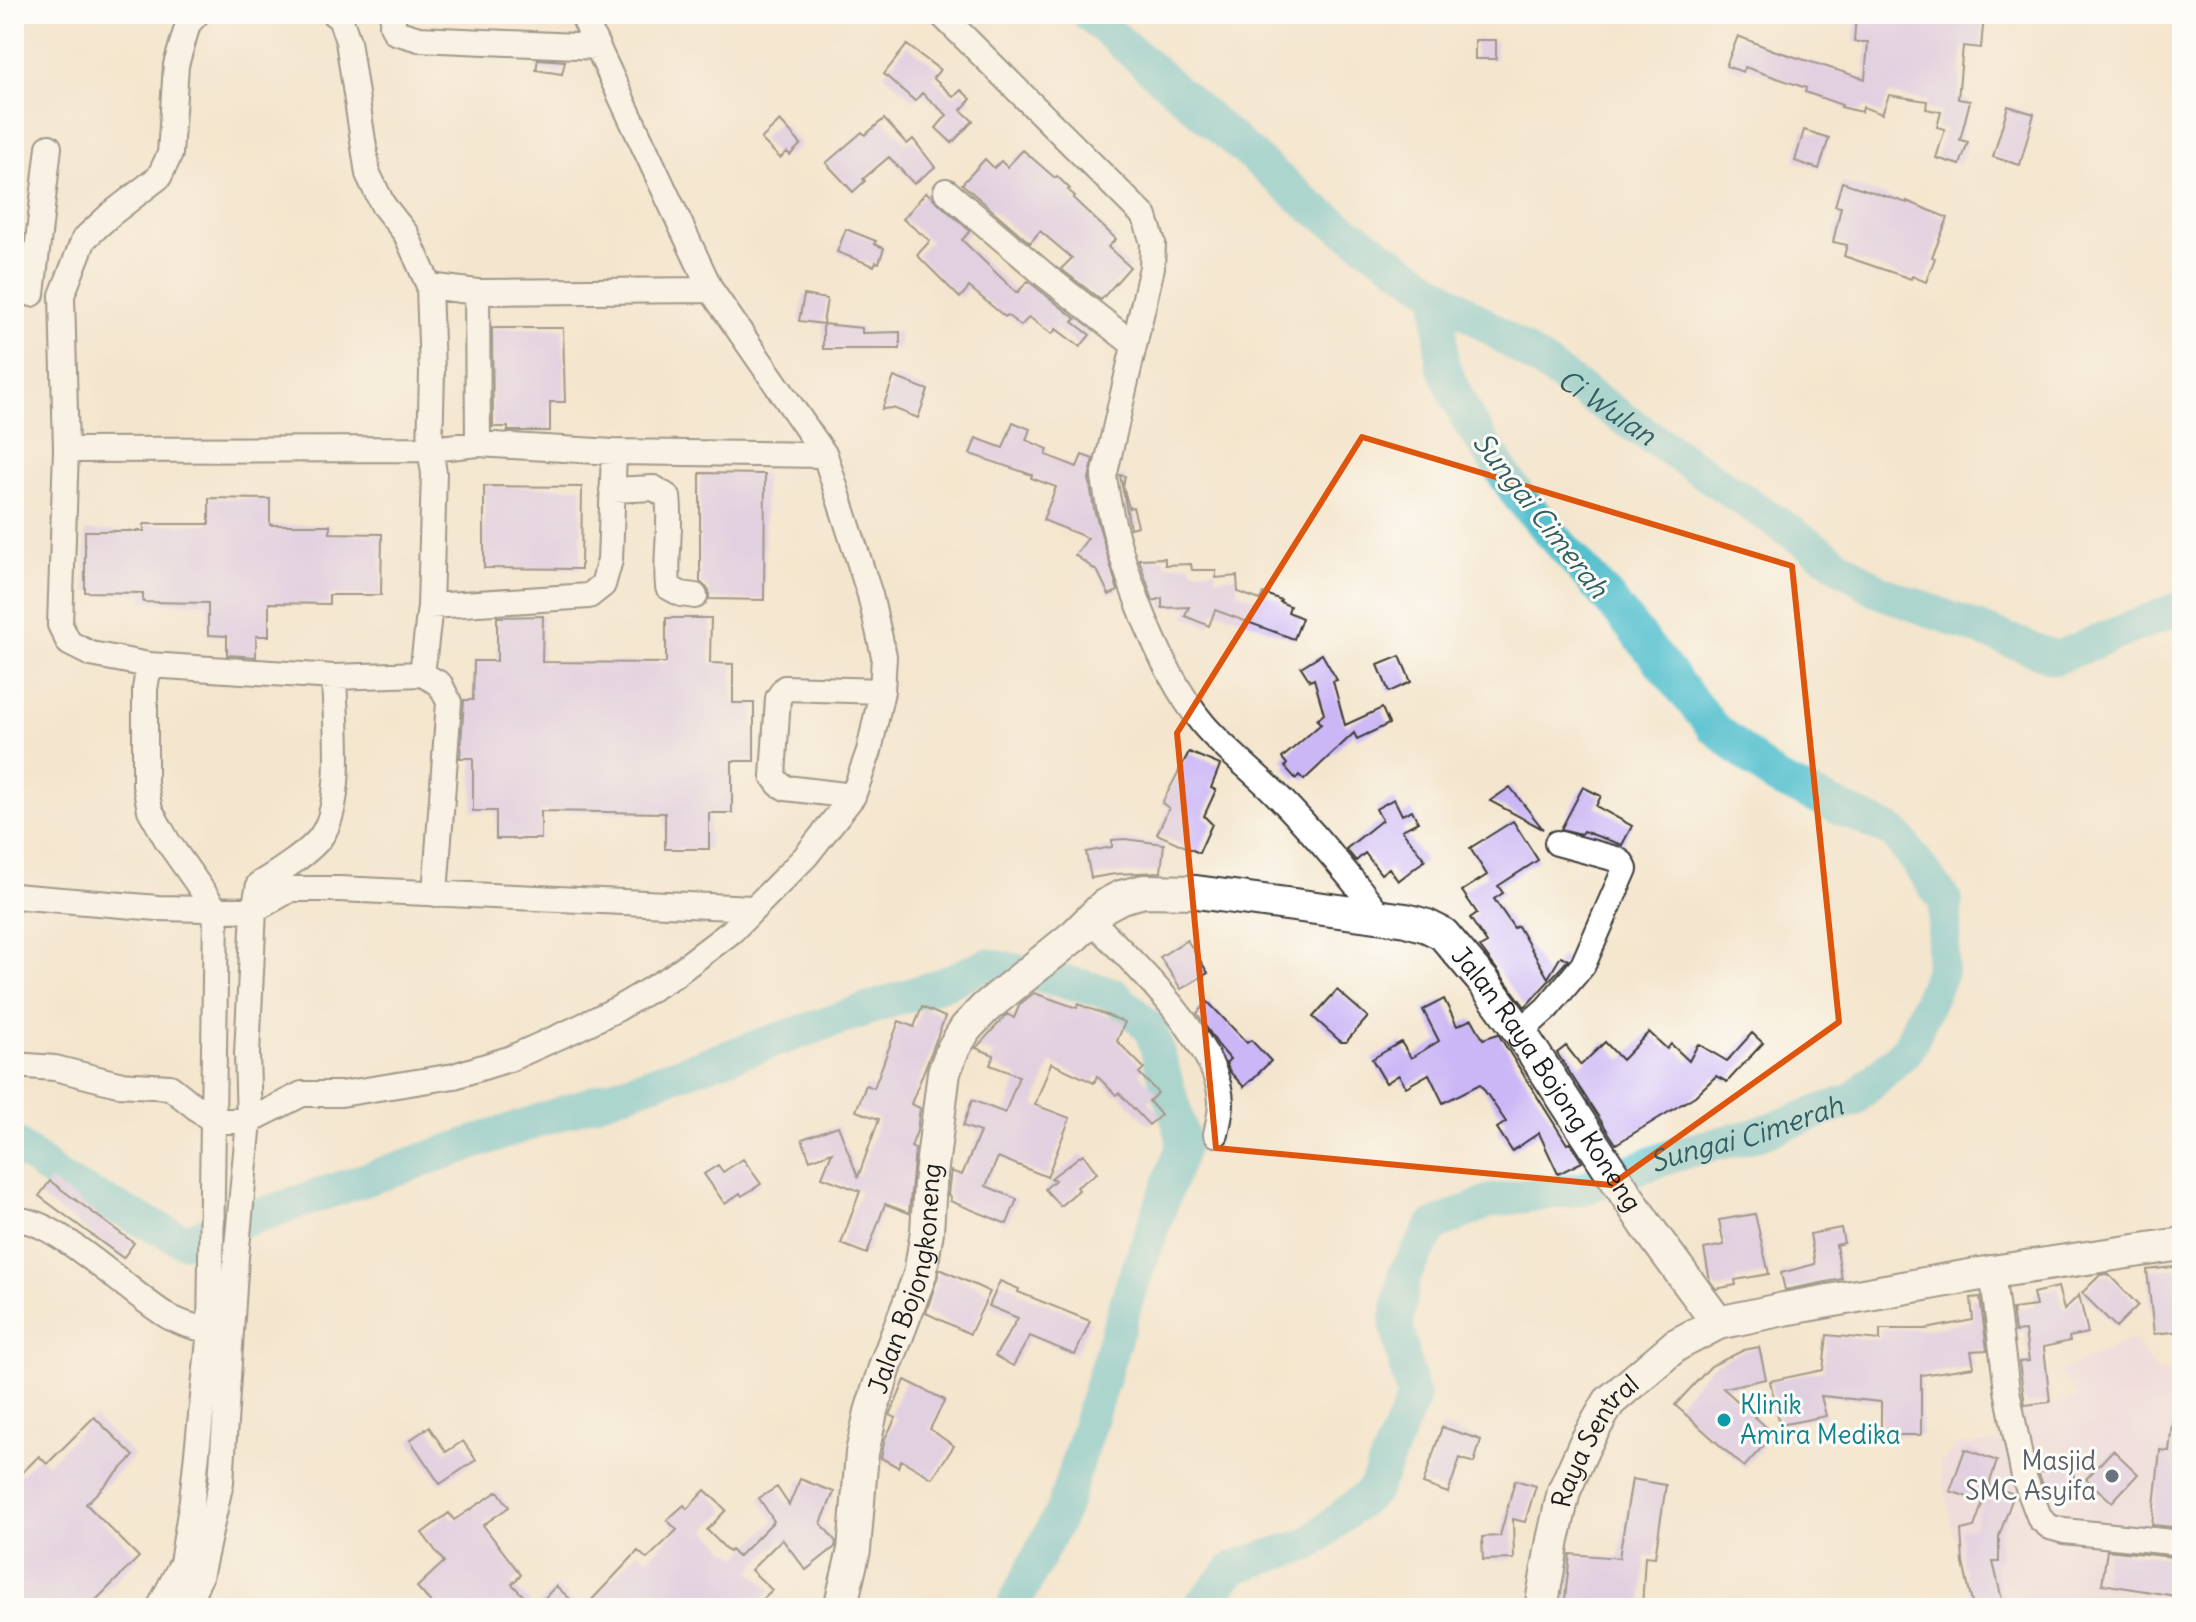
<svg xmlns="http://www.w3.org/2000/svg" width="2196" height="1622" viewBox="0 0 2196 1622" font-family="Delius,sans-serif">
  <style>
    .built { fill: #e9d2ed; fill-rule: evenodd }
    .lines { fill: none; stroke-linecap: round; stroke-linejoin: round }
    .river { stroke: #54c0ce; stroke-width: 34 }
    .building { fill: #cbb6f6 }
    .minor-casing { stroke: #3c3a37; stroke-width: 28 }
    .major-casing { stroke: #3c3a37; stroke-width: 36 }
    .minor { stroke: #fff; stroke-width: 24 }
    .major { stroke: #fff; stroke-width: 32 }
    .marked { fill: none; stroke: #de560d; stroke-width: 6; stroke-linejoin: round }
    .culture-dot { fill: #0f9aa8; stroke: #fdfcf7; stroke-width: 3 }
    .worship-dot { fill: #6b7280; stroke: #fdfcf7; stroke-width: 3 }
    .labels { text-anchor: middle; stroke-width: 6; stroke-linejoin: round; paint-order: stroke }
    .street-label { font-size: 26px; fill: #1c1c1c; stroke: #fdfcf7 }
    .culture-label { font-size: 26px; fill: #0d838f; stroke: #fdfcf7; text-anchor: start }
    .worship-label { font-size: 26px; fill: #5b616d; stroke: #fdfcf7; text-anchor: end }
    .water-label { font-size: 28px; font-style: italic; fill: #325e63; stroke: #fdfcf7 }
  </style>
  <rect width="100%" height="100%" fill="#fdfcf7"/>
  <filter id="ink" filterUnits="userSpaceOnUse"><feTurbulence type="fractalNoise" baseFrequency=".0125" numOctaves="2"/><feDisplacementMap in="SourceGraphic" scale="16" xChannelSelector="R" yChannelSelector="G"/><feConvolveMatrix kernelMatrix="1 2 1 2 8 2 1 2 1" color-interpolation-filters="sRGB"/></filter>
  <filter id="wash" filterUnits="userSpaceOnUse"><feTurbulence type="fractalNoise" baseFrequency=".006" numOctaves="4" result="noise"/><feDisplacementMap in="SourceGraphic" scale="32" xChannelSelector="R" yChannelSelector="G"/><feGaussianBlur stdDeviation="1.8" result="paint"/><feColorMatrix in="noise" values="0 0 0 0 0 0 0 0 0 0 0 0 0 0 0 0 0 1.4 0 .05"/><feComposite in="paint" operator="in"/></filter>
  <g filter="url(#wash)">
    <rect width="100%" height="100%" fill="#f4e6ce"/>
    <path class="built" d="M2132 1339 2158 1373 2182 1364V1404H2174L2170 1441 2182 1452 2160 1450 2152 1528 2109 1537 2102 1584 2182 1597V1602H2148L2129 1608H2004L1993 1562H1999V1536L2014 1494 1989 1485 1974 1527 1961 1530 1963 1563 1972 1608 1951 1524 1940 1465 1958 1445 2023 1441 2021 1410 2079 1398 2060 1372ZM2113 1451 2138 1474 2111 1502 2086 1479ZM2073 1469 2075 1494 2034 1499 2031 1473ZM1955 1475 1983 1484 1977 1500 1950 1491Z"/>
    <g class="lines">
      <g class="river">
        <path id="s1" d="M1088 14 1310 206 1878 591 2056 658 2182 607"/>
        <path d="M14 1143 61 1180 184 1241 942 984 987 965 1035 974 1113 994 1151 1029 1184 1142 1128 1296 1063 1509 1012 1608"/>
        <path id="s2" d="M1198 1608 1235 1567 1309 1544 1374 1490 1413 1399 1396 1323 1405 1273 1433 1226 1490 1201 1584 1188 1680 1153 1754 1135 1853 1100 1908 1049 1941 972 1946 902 1895 833 1776 779 1712 726 1608 598 1520 498 1468 420 1442 364 1439 294"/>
      </g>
    </g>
    <g id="blocks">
      <path class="building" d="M1856 14 1984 16 1981 48 1963 46 1958 99 1970 101 1960 140 1968 142 1960 165 1936 158 1945 129 1937 127 1941 112 1926 109 1927 101 1889 95 1882 114 1863 107 1862 112 1841 107 1842 105 1805 92 1806 88 1745 67 1743 72 1726 66 1738 36 1773 50 1865 79 1868 42H1854Z
        M1475 40H1496V59H1475Z
        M907 45 940 70 933 78 954 97 961 90 971 99 961 110 973 121 952 143 936 128 947 115 922 93 915 101 884 74Z
        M538 59 565 61 562 74 536 70Z
        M2008 106 2034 114 2020 165 1993 157Z
        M884 119 907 144 913 139 935 167 914 184 889 157 863 179 865 181 853 192 826 163 862 132 865 135Z
        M780 121 801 144 790 155 787 152 780 158 761 139Z
        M1804 130 1829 138 1819 169 1795 161Z
        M1023 150 1055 178 1057 176 1070 189 1068 190 1075 196 1073 198 1116 239 1108 247 1130 267 1101 300 1061 269 1072 258 1040 231 1030 243 962 184 985 159 994 168 1001 161 1007 167Z
        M1842 182 1907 203V201L1948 218 1932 257 1935 258 1926 282 1912 276 1911 279 1844 256 1847 245 1833 242 1841 207 1835 206Z
        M926 192 970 231 962 240 1017 293 1028 281 1076 319 1073 322 1090 335 1080 347 1056 329 1052 334 1029 317 1021 326 1007 315 1005 317 969 287 960 298 917 255 930 241 903 219Z
        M846 229 876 241 874 244 884 248 879 263 876 262 874 266 837 252Z
        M804 295 827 299 823 324 862 328V333L900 332V349H823V324L799 321Z
        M492 328H563L565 402H550V431H508V427H493Z
        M894 377 928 390 918 418 893 408 882 409Z
        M1013 422 1030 429 1026 440 1048 449 1046 455 1077 467 1082 455 1093 459 1089 479 1094 509 1118 591 1109 595 1098 572 1075 555 1088 538 1043 520 1056 487 1031 478 1032 475 970 454 976 438 1003 448Z
        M700 473 765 474 764 600 709 599V590L700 582Z
        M1120 475 1125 476 1123 486 1129 508 1133 507 1138 526 1130 528Z
        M484 486 582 487 581 569 484 568Z
        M209 498 270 499V525H330V533L382 534 381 595H329V604L269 603V636H256V657L227 655V636L208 635V603L143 602V593L85 592V531H144V524H209Z
        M1165 558V565L1191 564 1192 570H1216V578L1237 576 1238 592 1260 600 1263 593 1281 600 1280 602 1290 606 1288 612 1302 618 1294 639 1215 610 1209 626 1185 616 1189 607 1162 608V598L1153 601 1139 559Z
        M543 616 542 662 666 663V618H711L710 663 733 664V703H754V761H732V813H709V849H665V813L541 811V839H496V811H473V758H460L464 700H473L474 661H497V617Z
        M1322 654 1337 680 1333 681 1345 725 1382 708 1389 724 1357 739 1354 733 1304 780 1299 775 1296 779 1285 767 1287 764 1282 758 1321 724 1317 720 1324 714 1314 679 1310 681 1301 667Z
        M1400 656 1411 682 1389 692 1378 665Z
        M1189 752 1220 765 1211 788 1216 790 1204 816 1212 824 1199 853 1157 834 1169 808 1162 803Z
        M1510 787 1543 829 1490 801Z
        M1583 787 1601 796 1596 806 1632 826 1622 845 1583 831 1581 834 1561 829Z
        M1394 799 1402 815 1412 810 1418 822 1402 830 1425 860 1398 881 1389 868 1381 874 1365 853 1356 861 1346 849 1382 820 1376 809Z
        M1513 821 1538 860 1498 886 1503 893 1494 899 1514 928 1518 926 1548 978 1561 956 1568 960 1525 1007 1480 947 1487 943 1470 918 1477 913 1462 891 1487 875 1470 848Z
        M1125 839 1164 844 1161 872 1115 874 1091 878 1086 852 1112 847V840Z
        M1187 940 1208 973 1181 989 1160 957Z
        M1337 990 1368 1017 1346 1042H1341L1313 1017Z
        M1034 993 1077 1008 1078 1004 1125 1022 1117 1041 1144 1068 1139 1073 1158 1093 1149 1101 1161 1115 1149 1125 1119 1093 1116 1095 1097 1076 1094 1083 1051 1063 1035 1105 1070 1118 1047 1177 998 1157 986 1186 1017 1199 1007 1224 950 1201 951 1197 948 1195 949 1185 951 1171 962 1175 980 1132 963 1126 972 1100 1005 1113 1019 1076 990 1065 994 1055 976 1048 1007 1014 1014 1018 1020 1004Z
        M1444 999 1457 1026 1472 1019 1483 1039 1498 1034 1567 1144 1570 1143 1582 1162 1558 1174 1539 1133 1512 1151 1497 1128 1506 1122 1480 1084 1443 1103 1429 1074 1406 1087 1399 1075 1386 1083 1372 1059 1401 1042 1411 1058 1439 1041 1423 1010Z
        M1208 1002 1247 1043 1251 1040 1271 1061 1244 1087 1230 1072 1226 1063 1230 1059 1218 1045 1197 1013Z
        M922 1007 945 1017 911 1104 920 1108 917 1131 911 1147 915 1149 909 1213 885 1204 867 1254 841 1244 860 1191 822 1177 832 1152 810 1160 802 1139 838 1126 858 1177 879 1119 856 1111 866 1085 874 1088 899 1021 914 1027Z
        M1649 1032 1667 1049 1671 1044 1689 1061 1698 1044 1727 1061 1752 1033 1763 1043 1727 1082 1716 1076 1695 1096 1616 1144 1557 1053 1566 1046 1581 1065 1605 1042 1622 1060Z
        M1083 1154 1097 1173 1077 1187 1079 1190 1060 1206 1045 1189 1055 1180 1051 1178Z
        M743 1159 761 1184 742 1196 740 1193 725 1204 704 1174 718 1165 723 1172Z
        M50 1181 134 1243 123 1258 39 1196Z
        M1755 1214 1769 1274 1735 1280 1736 1285 1716 1289 1710 1281 1704 1249 1724 1245 1719 1220Z
        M1841 1228 1844 1243 1836 1245 1842 1279 1785 1290 1781 1273 1815 1264 1810 1234Z
        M2182 1266V1331L2154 1334 2147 1270Z
        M940 1269 990 1292 970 1334 926 1313Z
        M2108 1274 2138 1305 2116 1327 2082 1293 2100 1275Z
        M1000 1281 1019 1289 1018 1292 1090 1321 1075 1355 1030 1336 1013 1366 995 1356 1018 1318 989 1306Z
        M2058 1287 2064 1310 2079 1295 2088 1333 2069 1337 2070 1341 2044 1347 2050 1402 2025 1405 2019 1362 2029 1361 2025 1331 2015 1332 2012 1309 2036 1306 2033 1293Z
        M1980 1297 1987 1350 1971 1351 1974 1367 1921 1375V1435H1881V1402L1821 1396 1826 1416 1780 1425 1770 1381 1823 1370 1827 1335 1880 1340V1329H1926L1973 1320 1971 1298Z
        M1759 1347 1766 1379 1723 1388 1774 1434 1744 1467 1675 1405 1711 1366 1744 1350Z
        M905 1380 945 1400 930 1429 954 1446 932 1478 901 1460 898 1467 881 1458 885 1438 896 1418 890 1415Z
        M94 1417 134 1456 86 1504 139 1557 88 1608H14V1481L39 1456 47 1464Z
        M2172 1423 2182 1424V1528L2152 1525 2160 1450 2169 1451Z
        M429 1427 446 1452 463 1441 476 1460 440 1484 410 1440Z
        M1442 1427 1481 1440 1474 1463 1460 1458 1448 1493 1423 1484Z
        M1965 1449 1997 1461 1989 1485 2014 1494 1999 1536V1562H1993L2004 1608H1973L1963 1563 1961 1530 1974 1527 1983 1502 1950 1491Z
        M2113 1450 2138 1474 2112 1502 2086 1479Z
        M2073 1468 2076 1494 2048 1497 2038 1472Z
        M800 1479 834 1492 821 1523 836 1542 835 1547 806 1570 782 1539 751 1570 772 1590 753 1608H739L730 1599 721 1608H630L621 1600 613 1608H584L638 1551 647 1559 677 1530 667 1520 684 1505 687 1509 705 1490 726 1510 707 1530 729 1552 731 1550 738 1557 774 1521 759 1498 777 1487 789 1505Z
        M1632 1479 1666 1485 1655 1557 1645 1556 1642 1608H1564L1570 1554 1619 1558Z
        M1515 1480 1536 1486 1525 1522 1513 1519 1514 1559 1483 1560 1482 1537 1500 1536Z
        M498 1491 509 1507 483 1525 521 1575 512 1584 535 1608H436L417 1587 444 1562 422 1533 449 1513 454 1520Z
        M2107 1550 2182 1558V1597L2102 1584Z
        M556 1586 580 1608H535Z"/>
    </g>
  </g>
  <g filter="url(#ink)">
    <use href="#blocks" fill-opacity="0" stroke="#3c3a37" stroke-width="2"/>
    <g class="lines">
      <g class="minor-casing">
        <path id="minor" d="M197 14 188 24 176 65 170 154 159 177 111 214 84 239 62 295 66 450 60 625 69 643 91 654 149 665 334 677
          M394 14 392 25 395 32 419 39 598 47
          M941 14 1145 217 1153 243 1152 267 1104 477C1114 550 1156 667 1203 724 1224 749 1251 769 1274 792 1313 831 1347 873 1381 916
          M946 191 1046 276 1133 344
          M429 286 477 292 711 290
          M477 292 478 444
          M32 294 49 147
          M66 450 430 449 478 444 614 452 825 455
          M612 490 654 488 668 497C672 527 665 556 668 587L681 594 695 596
          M430 606 589 596 603 585 610 560 614 452
          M149 665 145 689V785L150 810 168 842 216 910 210 1331 192 1500 182 1563 159 1608
          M422 674 440 684 449 702 435 894
          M853 796 786 788 779 784 773 776 778 698 785 688 882 691
          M14 896 158 908 254 910 291 889H339L753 908
          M1091 920C1131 960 1220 1043 1221 1103 1221 1113 1218 1124 1216 1134
          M1520 1032 1547 1008 1583 965 1625 869 1622 863 1616 859 1557 843
          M14 1065 55 1068 118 1084 170 1087 213 1121H249L302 1094H341L454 1076 509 1059 576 1029 617 1009 673 976 732 931 806 856 853 796 869 751 882 691 884 656 870 595 825 455 711 290 582 14
          M14 1221C48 1211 137 1301 171 1318 187 1326 208 1331 226 1332
          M1992 1272 2007 1390 2024 1477 2040 1519 2050 1527 2064 1531 2182 1543
          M185 1608 200 1577 221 1482 236 1257 249 1121 247 1054 254 910 259 884C276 874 312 851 322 835 345 801 335 718 334 677L422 674 430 606 434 473 430 449 432 372 429 286 406 234 383 205 368 174 348 41 340 18 334 14"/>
      </g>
      <g class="major-casing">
        <g id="major">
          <path id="s3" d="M840 1608 854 1550 862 1453 871 1412 886 1364 920 1275 927 1231 930 1183 944 1072 953 1049 966 1028 985 1008 1075 935 1104 906 1121 897 1144 891 1196 892 1406 920 1427 926 1443 934 1483 981 1520 1032 1646 1225 1718 1323"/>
          <path id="s4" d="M1541 1608 1553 1540 1564 1491 1585 1444 1609 1402 1676 1345 1718 1323 1784 1309 1992 1272 2182 1244"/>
        </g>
      </g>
      <use href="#minor" class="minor"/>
      <use href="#major" class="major"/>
    </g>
  </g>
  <path d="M0 0H2196V1622H0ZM1362 437 1792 566 1839 1022 1611 1185 1216 1148 1177 733Z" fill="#f4e6ce" fill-opacity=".55" fill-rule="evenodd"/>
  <path class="marked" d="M1362 437 1792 566 1839 1022 1611 1185 1216 1148 1177 733Z"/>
  <circle class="culture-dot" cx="1724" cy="1420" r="8"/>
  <circle class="worship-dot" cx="2112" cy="1476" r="8"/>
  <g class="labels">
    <g class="street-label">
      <text dy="9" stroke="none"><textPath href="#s3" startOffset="1308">Jalan Raya Bojong Koneng</textPath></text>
      <text dy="9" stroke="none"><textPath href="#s3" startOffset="338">Jalan Bojongkoneng</textPath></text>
      <text dy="9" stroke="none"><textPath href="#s4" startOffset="178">Raya Sentral</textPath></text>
    </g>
    <g class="culture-label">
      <text x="1740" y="1414">Klinik<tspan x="1740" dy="30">Amira Medika</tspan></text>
    </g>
    <g class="worship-label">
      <text x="2096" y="1470">Masjid<tspan x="2096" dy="30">SMC Asyifa</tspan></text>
    </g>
    <g class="water-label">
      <text dy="10" stroke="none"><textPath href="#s1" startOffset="652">Ci Wulan</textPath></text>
      <text transform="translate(1541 515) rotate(52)" y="10">Sungai Cimerah</text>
      <text dy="10" stroke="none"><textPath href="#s2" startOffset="828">Sungai Cimerah</textPath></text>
    </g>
  </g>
  <rect width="2196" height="1622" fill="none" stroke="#fdfcf7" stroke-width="48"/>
</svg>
